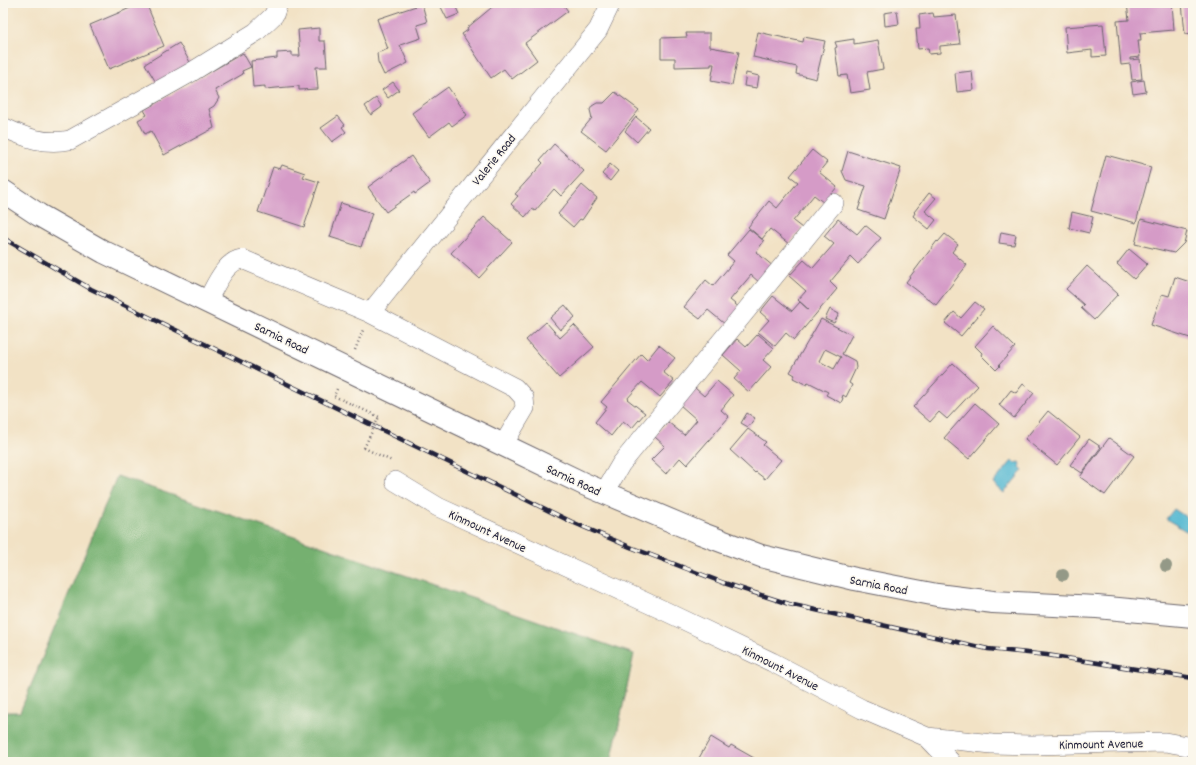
<svg xmlns="http://www.w3.org/2000/svg" width="1196" height="765" viewBox="0 0 1196 765" font-family="Dekko,sans-serif">
  <style>
    .forest { fill: #74b070; stroke: #4b6956 }
    .water { fill: #52b8d1; stroke: #3a6d86 }
    .building { fill: #d59bc7; fill-rule: evenodd }
    .lines { fill: none; stroke-linecap: round; stroke-linejoin: round }
    .street-casing { stroke: #6b656b; stroke-width: 20 }
    .secondary-casing { stroke: #6b656b; stroke-width: 24 }
    .path { stroke: #6b656b; stroke-width: 2.5; stroke-dasharray: 1 3; stroke-linecap: butt }
    .street { stroke: #fff; stroke-width: 19 }
    .secondary { stroke: #fff; stroke-width: 22 }
    .rail-casing { stroke: #22223b; stroke-width: 4.5 }
    .rail { stroke: #fbf7ec; stroke-width: 3; stroke-dasharray: 9; stroke-linecap: butt }
    .path-bridge { stroke: #6b656b; stroke-width: 2.5; stroke-dasharray: 1 3; stroke-linecap: butt }
    .tree { fill: #949987 }
    .labels { text-anchor: middle; stroke-width: 3; stroke-linejoin: round; paint-order: stroke }
    .street-label { font-size: 13px; fill: #22223b; stroke: #fbf7ec }
  </style>
  <rect width="100%" height="100%" fill="#fbf7ec"/>
  <filter id="ink" filterUnits="userSpaceOnUse"><feTurbulence type="fractalNoise" baseFrequency=".025" numOctaves="2"/><feDisplacementMap in="SourceGraphic" scale="8" xChannelSelector="R" yChannelSelector="G"/><feConvolveMatrix kernelMatrix="1 2 1 2 8 2 1 2 1" color-interpolation-filters="sRGB"/></filter>
  <filter id="wash" filterUnits="userSpaceOnUse"><feTurbulence type="fractalNoise" baseFrequency=".012" numOctaves="4" result="noise"/><feDisplacementMap in="SourceGraphic" scale="16" xChannelSelector="R" yChannelSelector="G"/><feGaussianBlur stdDeviation="0.9" result="paint"/><feColorMatrix in="noise" values="0 0 0 0 0 0 0 0 0 0 0 0 0 0 0 0 0 1.4 0 .05"/><feComposite in="paint" operator="in"/></filter>
  <g filter="url(#wash)">
    <rect width="100%" height="100%" fill="#f2e2c5"/>
    <path class="forest" d="M117 476 634 654 611 762H3V712H20Z"/>
    <path class="water" d="M1012 461 1015 463 1019 462 1021 464 1020 467 1023 470 1004 493 993 483Z
      M1174 509 1192 521 1193 528 1186 531 1166 519Z"/>
    <g id="blocks">
      <path class="building" d="M142 3H146L164 46 109 69 90 25Z
        M439 3H454L459 14 447 19Z
        M497 3H562L568 11 525 43 537 60 512 79 504 69 491 78 462 34 468 30 467 28Z
        M1127 3H1172L1174 30 1140 33 1141 40H1138L1140 57 1130 58V60L1140 59 1142 79 1132 80 1130 64 1121 65 1117 21 1129 20Z
        M1182 3H1193V33L1185 34Z
        M422 4 427 22 417 25 421 38 400 45 408 63 384 75 378 62 377 53 388 49 377 19Z
        M897 11 899 24 885 26 884 13Z
        M933 13 934 17 956 15 960 44 940 46V53L929 54 928 48 918 49 916 29H920L919 15Z
        M1103 24 1106 56 1092 57V50L1067 53 1065 27Z
        M319 28V41H325L327 67H316L318 89 299 90V86L265 89V86L253 87 251 61 277 58V53L292 52V56H300L298 30Z
        M758 32 803 42 804 37 825 41 816 79 796 74 797 67 753 57Z
        M686 33H710V47L739 52 732 85 711 81 714 64H711V66L675 67V58H661V38L687 37Z
        M854 39V44L878 40 883 69 867 72 870 90 850 93 847 75 839 76 835 48 837 47 835 42Z
        M179 43 191 64 157 84 145 64Z
        M243 53 251 67 242 71 243 74 215 90 219 98 214 106 209 109 214 128 164 155 151 131 145 134 138 120 147 115 144 110Z
        M972 71 974 90 957 92 955 73Z
        M746 73 759 76 757 88 744 86Z
        M1144 80 1146 92 1133 94 1131 82Z
        M393 82 399 90 388 98 382 90Z
        M448 87 467 115 452 126 449 122 429 137 412 113Z
        M615 92 639 110 606 150 581 131 592 118 590 110 592 106 597 103H604Z
        M376 98 382 107 371 115 365 106Z
        M338 116 345 125 342 127 346 132 332 142 321 128Z
        M636 117 649 128 637 142 625 131Z
        M554 144 584 171 561 196 554 189 535 211 532 209 525 217 511 204 518 196 515 194 543 163 540 160Z
        M812 150 827 162 819 172 837 187 824 203 814 195 793 221 802 228 789 244 770 229 762 239 748 227 769 201 777 208 798 182 790 176Z
        M848 151 901 168 884 219 858 210 866 186 846 180 842 171Z
        M1106 155 1151 167 1136 223 1091 211Z
        M411 156 430 183 415 194 414 192 386 212 368 187Z
        M610 164 618 171 610 181 602 174Z
        M282 165 305 173 303 177 319 182 304 227 258 212 273 167 280 169Z
        M582 185 597 198 582 220 580 219 573 227 558 214Z
        M929 193 936 198 925 211 936 220 929 229 913 216 915 213 914 212Z
        M341 203 372 213 361 247 330 237Z
        M1072 212 1093 217 1089 233 1069 228Z
        M484 217 512 242 479 278 451 253Z
        M838 219 857 234 865 225 881 238 858 264 851 257 830 282 837 289 794 340 786 333 775 346 758 332 769 320 760 312 773 296 792 311 800 302 809 310 798 300 806 291 789 276 804 260 813 268 834 244 824 236Z
        M1141 219 1187 231 1184 243 1174 253 1135 244Z
        M749 229 764 241 756 252 774 267 760 283 751 275 730 300 740 308 726 325 708 310 700 319 684 307 706 280 713 286 734 261 727 255Z
        M1001 232 1016 235 1014 245 999 243Z
        M945 234 958 244 952 252 967 265 936 305 906 282 937 241 938 242Z
        M1129 249 1147 264 1134 279 1117 264Z
        M1087 266 1118 294 1094 320 1081 308 1084 305 1066 289Z
        M1175 277 1193 283V339L1151 325 1162 294 1169 296Z
        M975 302 984 309 961 336 945 323 954 312 961 318Z
        M565 305 575 317 560 330 550 318Z
        M830 309 839 314 834 323 825 319Z
        M821 319 852 335 842 354 855 361 856 368 849 383 852 385 846 397 843 395 842 398H843L841 403 826 395 828 392 808 382 807 385 793 378 795 375 790 372ZM825 349 841 357 834 369 819 361Z
        M546 322 560 338 574 325 594 347 559 378 526 340Z
        M993 326 1015 347 999 365 1000 366 996 370 981 355 982 353 975 346Z
        M758 334 774 348 763 360 771 367 749 392 734 379 741 371 723 355 737 339 746 347Z
        M659 345 675 358 663 372 674 381 660 397 642 382 627 399 645 413 632 428 623 421 611 436 595 422 607 407 601 402 641 354 647 360Z
        M953 363 978 386 947 419 939 412 930 422 913 407Z
        M717 381 733 395 721 410 729 417 687 465 680 458 666 474 651 460 665 446 655 437 668 422 684 435 697 420 680 405 695 388 704 396Z
        M1023 384 1034 393 1014 418 999 405 1011 390 1016 393Z
        M975 403 999 424 969 459 944 438Z
        M1048 411 1080 437 1057 465 1025 439Z
        M747 413 755 418 748 427 741 423Z
        M748 429 766 442 763 445 781 460 765 479 756 472 755 473 730 450Z
        M1109 438 1134 456 1105 495 1080 477Z
        M1089 439 1101 447 1082 473 1070 465Z
        M711 737 729 748 731 745 761 762H706L699 758Z"/>
    </g>
  </g>
  <g filter="url(#ink)">
    <use href="#blocks" fill-opacity="0" stroke="#6b656b" stroke-width="1"/>
    <g class="lines">
      <g class="street-casing">
        <path id="street" d="M3 127C26 138 44 145 70 140L190 73 256 32 274 15 278 3
          M207 301C215 287 225 261 242 259L370 313 515 388 524 398 525 408 503 445
          M370 313 598 30 611 3
          M395 481 438 507 667 612 772 662 862 709 927 737 992 744 1032 745 1165 742 1193 747
          M604 493 621 464 834 203
          M927 737 951 762"/>
      </g>
      <g class="secondary-casing">
        <path id="secondary" d="M3 191 39 215 104 252 584 484 700 533 761 556 855 579 937 595 993 602 1097 607 1193 616"/>
      </g>
      <path class="path" d="M355 350 363 330
        M337 389 334 396 379 417
        M364 448 392 461"/>
      <use href="#street" class="street"/>
      <use href="#secondary" class="secondary"/>
      <g class="rail-casing">
        <path id="rail" d="M3 238 91 289 572 522 630 547 724 583 789 604 988 649 1047 655 1193 678"/>
      </g>
      <use href="#rail" class="rail"/>
      <path class="path-bridge" d="M364 448 379 417"/>
    </g>
    <g class="tree">
      <circle cx="1166" cy="566" r="6"/>
      <circle cx="1063" cy="575" r="6"/>
    </g>
  </g>
  <g class="labels">
    <g class="street-label">
      <text transform="translate(493 159) rotate(-51)" y="5">Valerie Road</text>
      <text transform="translate(282 337) rotate(26)" y="5">Sarnia Road</text>
      <text transform="translate(574 479) rotate(25)" y="5">Sarnia Road</text>
      <text transform="translate(488 530) rotate(25)" y="5">Kinmount Avenue</text>
      <text transform="translate(879 584) rotate(11)" y="5">Sarnia Road</text>
      <text transform="translate(781 667) rotate(27)" y="5">Kinmount Avenue</text>
      <text transform="translate(1101 743) rotate(-1)" y="5">Kinmount Avenue</text>
    </g>
  </g>
  <rect width="1196" height="765" fill="none" stroke="#fbf7ec" stroke-width="16"/>
</svg>
